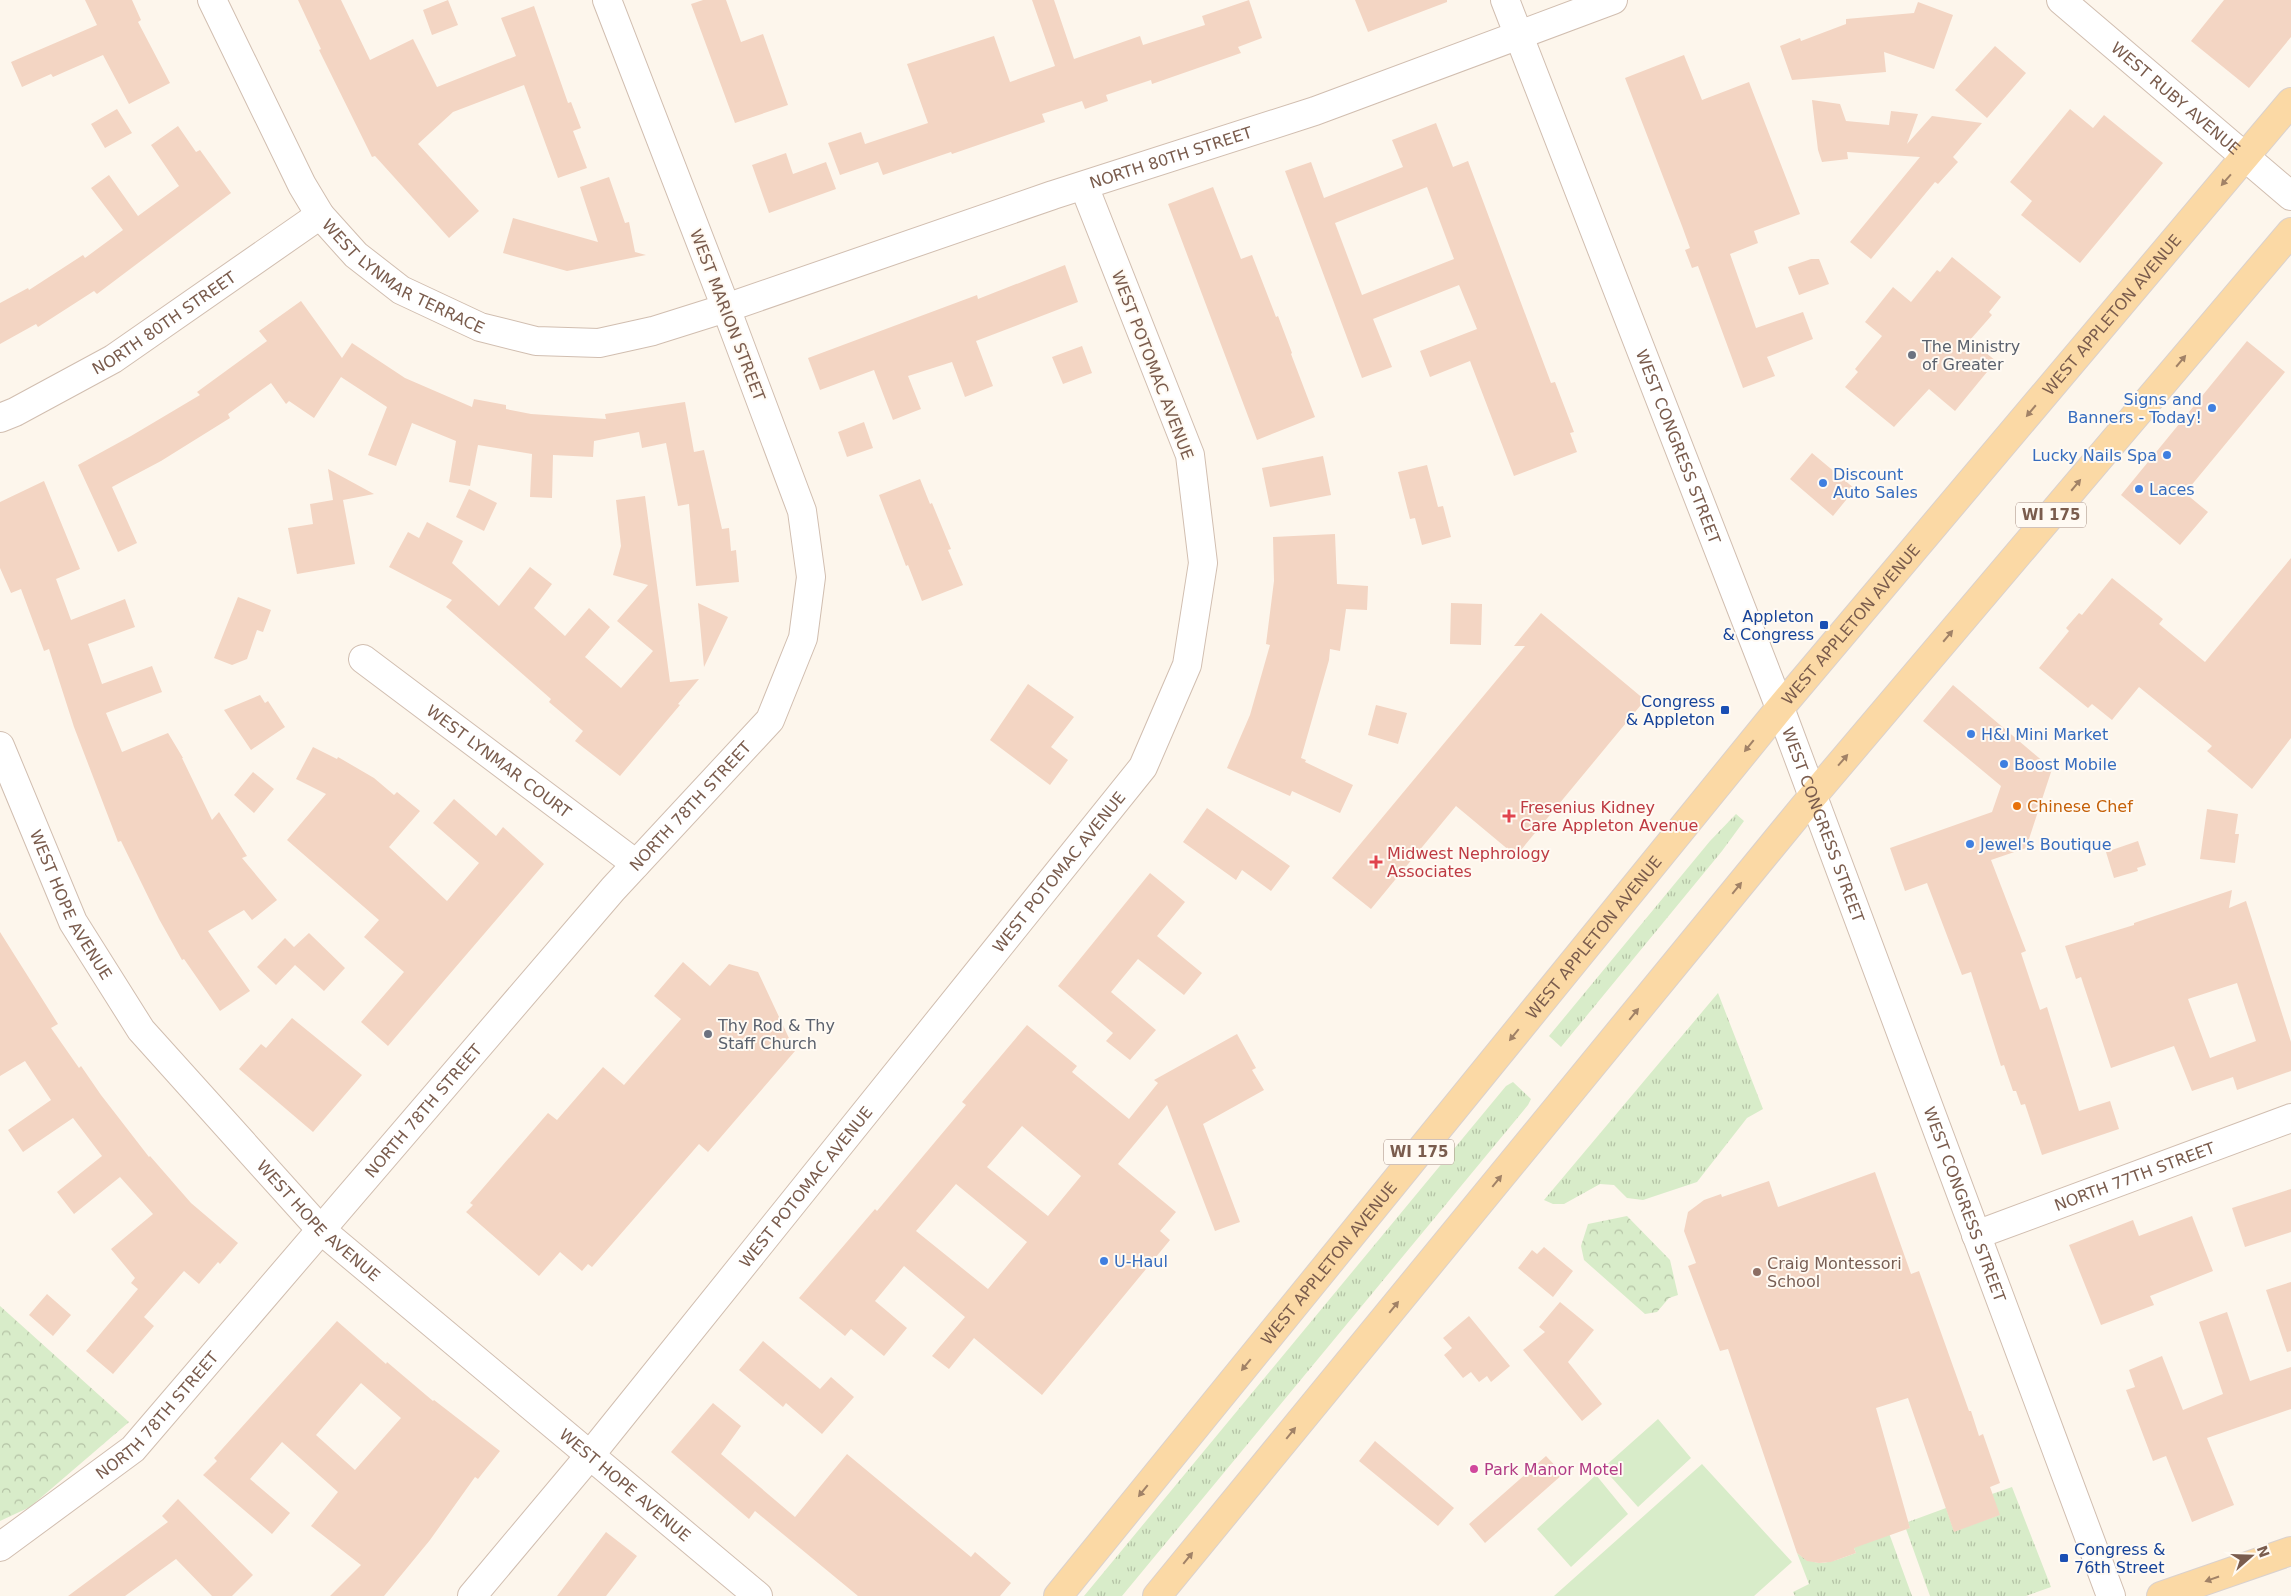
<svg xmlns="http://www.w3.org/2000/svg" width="2291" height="1596" viewBox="0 0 2291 1596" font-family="'DejaVu Sans',sans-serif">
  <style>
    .grass { fill: url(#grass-tufts) }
    .park { fill: url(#park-crowns) }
    .pitch { fill: #d8ecc9 }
    .building { fill: #f3d5c3; fill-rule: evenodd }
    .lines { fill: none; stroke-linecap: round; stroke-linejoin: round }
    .minor-casing { stroke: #d1beb0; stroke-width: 30 }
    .tertiary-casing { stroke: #d1beb0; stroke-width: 30 }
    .primary-casing { stroke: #dad1cd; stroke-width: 30 }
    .minor { stroke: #fff; stroke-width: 28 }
    .tertiary { stroke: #fff; stroke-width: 28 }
    .primary { stroke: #fbd9a5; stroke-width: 28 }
    .oneway { fill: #a18267 }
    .worship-dot { fill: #6b7280; stroke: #fffaf3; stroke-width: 2 }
    .shop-dot { fill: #3f7fe0; stroke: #fffaf3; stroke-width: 2 }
    .transit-dot { fill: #1a4fb4; stroke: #fffaf3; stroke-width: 2 }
    .food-dot { fill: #e8710a; stroke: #fffaf3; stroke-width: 2 }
    .health-dot { fill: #e0444e; stroke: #fffaf3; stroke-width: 2 }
    .education-dot { fill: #8d6e63; stroke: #fffaf3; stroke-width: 2 }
    .hotel-dot { fill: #d1479c; stroke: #fffaf3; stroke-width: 2 }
    .labels { text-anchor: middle; stroke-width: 4; stroke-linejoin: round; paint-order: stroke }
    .shield { fill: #fffaf3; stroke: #a28b7f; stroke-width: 1 }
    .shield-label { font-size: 15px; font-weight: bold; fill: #7a5c4d }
    .street-label { font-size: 16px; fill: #7a5c4d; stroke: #fffaf3 }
    .worship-label { font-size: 16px; fill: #5b616d; stroke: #fffaf3; text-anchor: start }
    .shop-label { font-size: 16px; fill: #366cbe; stroke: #fffaf3; text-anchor: start }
    .transit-label { font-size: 16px; fill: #164399; stroke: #fffaf3; text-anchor: end }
    .food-label { font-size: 16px; fill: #c56008; stroke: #fffaf3; text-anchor: start }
    .health-label { font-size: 16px; fill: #be3a42; stroke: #fffaf3; text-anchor: start }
    .education-label { font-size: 16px; fill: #785e54; stroke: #fffaf3; text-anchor: start }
    .hotel-label { font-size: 16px; fill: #b23c85; stroke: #fffaf3; text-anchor: start }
  </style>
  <defs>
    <pattern id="grass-tufts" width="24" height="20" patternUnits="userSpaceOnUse" patternTransform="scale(1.25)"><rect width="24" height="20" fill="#d8ecc9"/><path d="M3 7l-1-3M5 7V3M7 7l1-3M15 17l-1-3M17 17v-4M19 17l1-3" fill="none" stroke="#b4c2a5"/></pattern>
    <pattern id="park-crowns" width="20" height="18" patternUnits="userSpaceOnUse" patternTransform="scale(1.25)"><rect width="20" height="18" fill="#d8ecc9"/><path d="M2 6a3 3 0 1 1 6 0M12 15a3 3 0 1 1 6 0" fill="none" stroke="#b4c2a5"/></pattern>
  </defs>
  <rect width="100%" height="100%" fill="#fdf6ec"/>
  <path class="grass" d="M1736 814 1744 821 1722 851 1561 1047 1549 1036 1710 841Z
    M1718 993 1763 1109 1747 1118 1697 1182 1643 1200 1627 1198 1614 1185 1600 1184 1564 1204H1553L1544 1200Z
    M1513 1082 1531 1099 1528 1105 1122 1596H1084L1506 1086Z
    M2012 1487 2051 1587 2026 1596H1930L1906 1529 1910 1528 1908 1522 1946 1508 1954 1531 1999 1515 1992 1494Z
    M1886 1525 1912 1596H1795L1793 1592 1809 1584 1797 1553C1818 1570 1833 1561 1856 1553L1850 1538Z"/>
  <path class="park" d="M1627 1216 1670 1260 1678 1295 1669 1298 1657 1312 1645 1314 1584 1260 1581 1246 1588 1224Z
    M0 1306 129 1422 30 1507 0 1521Z"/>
  <path class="pitch" d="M1658 1419 1691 1458 1638 1507 1603 1468Z
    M1702 1464 1792 1562 1754 1596H1554Z
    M1596 1475 1628 1514 1571 1567 1537 1529Z"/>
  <path class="building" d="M85 0H132L141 20 138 22 170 83 129 104 103 55 53 77 51 74 22 87 11 62 97 25Z
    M298 0H341L370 60 413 39 437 87 516 56 501 18 534 6 568 103 571 102 581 128 573 131 587 168 558 178 524 85 453 112 418 144 479 211 449 238 375 156 372 157 319 50 321 49Z
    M448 0 458 25 432 35 423 10Z
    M703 0H726L741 42 763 34 788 105 735 123 691 4Z
    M1032 0H1054L1074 59 1140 36 1143 45 1205 25 1202 16 1249 0 1262 38 1238 47 1241 53 1152 84 1151 80 1106 95 1108 101 1085 109 1082 101 1042 114 1045 122 952 154 951 152 883 175 878 162 840 175 828 143 861 132 865 144 928 123 907 64 994 36 1010 82 1055 66Z
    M1355 0H1447V2L1368 32Z
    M2224 0H2291V37L2249 88 2191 41Z
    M1918 2 1953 15 1934 69 1884 52 1886 72 1792 80 1780 46 1800 38 1801 41 1846 24V19L1914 13Z
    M1995 46 2026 73 1987 118 1955 90Z
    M1684 55 1702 100 1749 82 1800 214 1754 231 1758 243 1730 254 1756 328 1803 312 1813 339 1767 357 1775 376 1743 388 1698 266 1692 268 1685 250 1690 248 1682 226 1625 78Z
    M1812 100 1840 104 1846 121 1889 125 1891 111 1918 114 1907 144 1932 116 1982 123 1953 157 1958 162 1938 184 1935 182 1871 259 1850 242 1920 157 1847 152 1848 159 1822 162 1818 150Z
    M117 109 132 133 105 148 91 124Z
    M2070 109 2093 128 2104 115 2163 163 2080 263 2021 215 2032 201 2010 182Z
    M1436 123 1453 167 1468 161 1551 383 1555 382 1574 432 1570 433 1577 452 1514 476 1470 361 1430 377 1420 351 1477 329 1459 285 1373 319 1392 367 1362 378 1285 171 1311 162 1324 198 1403 167 1392 140ZM1427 187 1454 259 1362 295 1335 223Z
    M178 126 196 152 200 150 231 193 97 294 94 291 38 327 36 324 0 344V303L28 288 29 290 83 255 85 258 123 230 91 188 109 175 138 216 179 186 151 145Z
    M786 153 793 174 826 162 836 189 769 213 752 165Z
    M609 177 625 223 629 222 635 252 646 255 567 271 503 253 513 218 598 242 580 187Z
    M1213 187 1241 259 1252 255 1276 317 1278 316 1292 353 1291 354 1315 417 1257 440 1168 204Z
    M1952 257 2001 297 1989 312 1992 315 1970 340 1996 361 1955 411 1929 389 1894 427 1845 387 1858 372 1855 369 1882 336 1865 322 1893 287 1911 302 1937 270 1940 272Z
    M1811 259H1819L1829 284 1799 295 1788 267Z
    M1065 265 1078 302 976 341 993 386 965 397 952 362 908 376 921 409 893 420 874 370 820 390 808 358 977 295 978 299Z
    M301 301 342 358 352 343 405 378 472 407 474 399 506 405V409L531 414 606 419 605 414 685 402 694 452 704 450 722 529 729 528 731 551 736 550 739 582 696 586 689 504 678 506 666 443 642 448 639 432 594 441 593 457 553 455 552 498 530 497 532 454 478 445 470 486 449 482 456 441 412 423 396 466 368 455 387 407 341 377 314 418 289 401 286 404 271 383 228 414 230 418 161 461 112 487 137 543 118 552 78 465 131 436 200 395 197 392 267 341 259 331Z
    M2247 341 2285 372 2185 493 2208 512 2180 545 2121 495Z
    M1082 346 1092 373 1063 384 1052 357Z
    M864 422 873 448 847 457 838 432Z
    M1812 453 1855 489 1833 516 1790 479Z
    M1323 456 1331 495 1270 507 1262 468Z
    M1427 465 1438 507 1443 506 1451 537 1422 545 1415 518 1410 519 1398 472Z
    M328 469 374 494 343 500 355 564 297 574 288 528 313 524 310 504 333 500Z
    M920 479 930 504 932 503 951 549 948 550 963 585 922 601 908 565 906 566 879 495Z
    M44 481 80 569 56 579 71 620 125 599 135 627 88 644 102 684 152 666 162 692 106 713 122 752 168 733 183 758H182L212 820 219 812 247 856 242 858 277 900 252 920 244 910 208 931 250 991 220 1011 184 959 182 960 159 919 121 841 118 842 74 727 49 649 44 651 21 589 11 593 0 568V502Z
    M469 489 497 503 484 531 456 517Z
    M645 496 670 682 699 679 678 704 680 705 620 776 575 741 583 731 549 702 551 699 446 607 452 600 389 567 408 532 419 538 427 522 463 541 452 563 499 606 530 567 552 584 534 608 565 636 589 608 610 627 585 657 621 688 653 651 617 621 648 585 613 575 621 546 616 500Z
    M1335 534 1337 584 1368 586 1367 610 1346 609 1340 651 1330 649 1329 660 1301 758 1306 760 1305 762 1353 785 1340 813 1292 791 1290 796 1227 768 1250 715 1270 645 1266 644 1274 581 1273 537Z
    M2291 558V738L2252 789 2207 751 2212 746 2139 687 2112 720 2092 704 2088 708 2039 668 2069 631 2066 628 2079 613 2082 615 2112 578 2163 619 2159 624 2205 662Z
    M238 597 271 610 263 632 257 630 247 659 232 665 214 658Z
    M698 603 728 617 704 667Z
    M1451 603 1482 604 1481 645 1450 644Z
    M1541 613 1645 700 1516 856 1456 806 1371 909 1332 878 1525 646H1514Z
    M1028 684 1074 717 1051 747 1068 760 1050 785 990 740Z
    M1953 685 2052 769 2026 848 1991 860 2026 951 2021 953 2040 1010 2047 1007 2079 1111 2110 1101 2119 1129 2042 1155 2025 1104 2021 1105 2016 1091H2013L2004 1065 2001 1066 1971 972 1962 975 1927 883 1905 891 1890 848 1992 812 2001 786 1923 721Z
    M260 695 265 703 268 701 285 727 251 750 224 710Z
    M1376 705 1407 713 1398 744 1368 735Z
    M313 747 337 759 338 757 374 778 394 795 397 792 420 811 389 847 447 901 479 863 433 823 454 799 496 836 503 827 544 864 388 1046 361 1022 404 972 364 937 379 920 287 840 326 794 296 779Z
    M253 772 274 789 254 813 234 795Z
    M1207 808 1290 866 1271 891 1242 870 1236 880 1183 842Z
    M2207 809 2238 814 2235 834H2239L2235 863 2200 859Z
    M2138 841 2146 865 2137 868 2138 871 2114 878 2106 852Z
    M1150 873 1185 902 1157 936 1202 973 1184 995 1138 959 1111 992 1156 1030 1130 1060 1106 1041 1113 1033 1058 986Z
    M2232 890 2229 908 2246 901 2291 1042V1071L2237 1090 2233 1077 2192 1091 2174 1046 2111 1068 2081 977 2076 979 2065 946 2134 925V923ZM2237 983 2256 1041 2210 1058 2188 999Z
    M0 932 58 1024 51 1028 79 1068 81 1066 101 1095 149 1157 150 1156 191 1203 238 1243 220 1264 218 1262 199 1284 184 1271 144 1317 154 1326 113 1374 86 1351 138 1289 131 1283 135 1278 111 1249 153 1214 120 1177 74 1214 57 1192 102 1156 73 1118 23 1152 8 1130 51 1100 25 1061 0 1076Z
    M309 933 345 968 324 991 295 965 276 985 257 967 285 938 294 947Z
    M683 962 710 986 729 964 758 972 795 1051 708 1152 699 1144 592 1267 588 1264 582 1271 560 1252 539 1276 466 1212 473 1205 470 1203 548 1113 557 1120 603 1067 624 1085 681 1019 654 996Z
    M292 1018 362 1075 313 1132 239 1069 261 1044 266 1048Z
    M1027 1025 1077 1066 1072 1072 1129 1119 1158 1083 1154 1080 1237 1034 1256 1068 1252 1070 1264 1090 1203 1124 1240 1222 1215 1231 1167 1105 1118 1164 1176 1212 1160 1231 1170 1240 1042 1395 974 1338 949 1369 932 1356 965 1317 904 1266 875 1301 907 1328 884 1356 851 1329 845 1336 799 1298 875 1209 877 1211 966 1105 962 1102ZM1022 1126 1081 1176 1048 1216 987 1167ZM956 1184 1027 1242 988 1289 916 1231Z
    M1875 1172 1911 1274 1919 1271 1969 1411H1971L1979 1436 1983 1434 2000 1483 1990 1487 2000 1515 1954 1532 1908 1398 1876 1408 1910 1528 1854 1548 1856 1553 1831 1562 1819 1563 1807 1561 1797 1553 1728 1349 1720 1351 1688 1266 1696 1263 1684 1231 1688 1212 1704 1200 1721 1194 1722 1197 1769 1181 1778 1207Z
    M2291 1189V1232L2245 1247 2232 1208Z
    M2192 1216 2213 1271 2150 1296 2154 1305 2101 1325 2069 1245 2133 1220 2139 1236Z
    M1544 1247 1573 1271 1553 1297 1518 1268 1532 1250 1537 1254Z
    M2291 1282V1351L2287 1352 2266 1290Z
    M47 1294 71 1315 53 1336 29 1315Z
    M1560 1302 1594 1330 1568 1362 1602 1404 1582 1421 1523 1350 1545 1332 1539 1327Z
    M2227 1312 2250 1381 2291 1367V1409L2207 1438 2234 1505 2192 1522 2166 1456 2153 1461 2126 1390 2135 1387 2129 1370 2162 1356 2183 1410 2223 1394 2199 1322Z
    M1469 1316 1510 1366 1491 1382 1487 1376 1479 1382 1471 1372 1463 1378 1444 1355 1452 1348 1443 1338Z
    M337 1321 386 1364 387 1362 433 1401 434 1400 500 1451 478 1479 475 1477 430 1540 384 1596H330L361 1565 311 1526 338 1492 282 1442 250 1479 290 1513 272 1534 203 1475 217 1461 214 1458ZM361 1383 401 1418 355 1470 316 1435Z
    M763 1341 820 1389 831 1377 854 1397 822 1434 786 1403 783 1407 739 1370Z
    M713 1403 741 1426 721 1454 795 1517 847 1454 971 1557 975 1552 1011 1583 1000 1596H858L755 1511 749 1519 671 1452Z
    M1375 1441 1454 1508 1438 1526 1359 1461Z
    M1546 1456 1563 1474 1485 1543 1469 1524Z
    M178 1499 253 1575 232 1596H212L176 1559 125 1596H68L168 1522 162 1516Z
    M606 1532 637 1556 606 1596H557Z"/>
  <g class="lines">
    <g class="minor-casing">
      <g id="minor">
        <path id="s1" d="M212 0 302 185 320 215 356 255 401 290 480 327 536 341 599 343 653 331 726 308 1053 195 1315 111 1613 0"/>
        <path id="s2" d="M2061 0 2291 196"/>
        <path id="s3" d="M0 418 15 412 113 359 320 215"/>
        <path id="s4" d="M363 659 636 864"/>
        <path id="s5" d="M0 746 73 922 141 1030 321 1230 758 1596"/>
        <path id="s6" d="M1976 1235 2291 1118"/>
        <path id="s7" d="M0 1547 133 1449 613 889 770 720 803 638 811 577 802 511 726 308 607 0"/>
        <path id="s8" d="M472 1596 591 1454 1143 767 1187 665 1203 563 1190 455 1084 186"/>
      </g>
    </g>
    <g class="tertiary-casing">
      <g id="tertiary">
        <path id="s9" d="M1505 0 1780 708 2111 1596"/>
      </g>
    </g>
    <g class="primary-casing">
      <g id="primary">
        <path id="s10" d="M1058 1596 1780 708 2291 102"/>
        <path d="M1157 1596 1812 797 2291 232"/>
        <path d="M2161 1596 2291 1551"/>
      </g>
    </g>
    <use href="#minor" class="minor"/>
    <use href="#tertiary" class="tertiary"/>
    <use href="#primary" class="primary"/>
  </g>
  <defs><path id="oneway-solid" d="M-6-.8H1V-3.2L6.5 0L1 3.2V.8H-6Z" transform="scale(1.25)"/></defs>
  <g class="oneway">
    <use href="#oneway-solid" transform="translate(2226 180) rotate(131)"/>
    <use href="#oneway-solid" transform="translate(2181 361) rotate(-50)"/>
    <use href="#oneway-solid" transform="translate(2031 411) rotate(130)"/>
    <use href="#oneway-solid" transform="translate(2076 485) rotate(-50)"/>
    <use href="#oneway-solid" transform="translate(1948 636) rotate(-50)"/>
    <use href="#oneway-solid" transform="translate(1749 746) rotate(129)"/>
    <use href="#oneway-solid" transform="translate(1843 760) rotate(-49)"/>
    <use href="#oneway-solid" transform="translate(1737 888) rotate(-51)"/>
    <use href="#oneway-solid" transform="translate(1634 1014) rotate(-51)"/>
    <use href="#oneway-solid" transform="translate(1514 1035) rotate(129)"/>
    <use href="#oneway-solid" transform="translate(1497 1181) rotate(-51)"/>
    <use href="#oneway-solid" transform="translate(1394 1307) rotate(-51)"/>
    <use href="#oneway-solid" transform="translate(1246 1365) rotate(129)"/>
    <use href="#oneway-solid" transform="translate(1291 1433) rotate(-51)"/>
    <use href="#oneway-solid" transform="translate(1143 1491) rotate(129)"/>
    <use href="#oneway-solid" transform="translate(1188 1558) rotate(-51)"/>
    <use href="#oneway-solid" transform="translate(2212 1579) rotate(161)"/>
  </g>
  <g class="worship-dot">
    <circle cx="1912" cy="355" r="5"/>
    <circle cx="708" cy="1034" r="5"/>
  </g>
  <g class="shop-dot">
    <circle cx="2212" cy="408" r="5"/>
    <circle cx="2167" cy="455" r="5"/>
    <circle cx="1823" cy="483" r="5"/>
    <circle cx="2139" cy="489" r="5"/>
    <circle cx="1971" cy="734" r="5"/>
    <circle cx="2004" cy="764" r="5"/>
    <circle cx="1970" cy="844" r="5"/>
    <circle cx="1104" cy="1261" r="5"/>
  </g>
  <g class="transit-dot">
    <rect x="1819" y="620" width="10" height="10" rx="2.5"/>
    <rect x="1720" y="705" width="10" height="10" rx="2.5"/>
    <rect x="2059" y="1553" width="10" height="10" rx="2.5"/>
  </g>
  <circle class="food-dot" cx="2017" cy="806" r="5"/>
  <g class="health-dot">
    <path d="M1506.5 808.5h5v5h5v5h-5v5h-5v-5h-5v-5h5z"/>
    <path d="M1373.5 854.5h5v5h5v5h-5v5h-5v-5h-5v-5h5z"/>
  </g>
  <circle class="education-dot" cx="1757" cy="1272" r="5"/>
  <circle class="hotel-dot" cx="1474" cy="1469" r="5"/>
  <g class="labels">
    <g class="shield">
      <rect x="2016" y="502.5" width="70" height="25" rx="4"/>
      <rect x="1384" y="1139.5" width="70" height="25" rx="4"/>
    </g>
    <g class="shield-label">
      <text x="2051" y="520">WI 175</text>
      <text x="1419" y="1157">WI 175</text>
    </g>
    <g class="street-label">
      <text dy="6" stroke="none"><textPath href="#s2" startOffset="151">WEST RUBY AVENUE</textPath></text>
      <text dy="6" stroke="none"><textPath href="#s1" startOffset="1161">NORTH 80TH STREET</textPath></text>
      <text dy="6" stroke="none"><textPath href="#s1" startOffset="346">WEST LYNMAR TERRACE</textPath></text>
      <text transform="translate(728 315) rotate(69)" y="6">WEST MARION STREET</text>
      <text dy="6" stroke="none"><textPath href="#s10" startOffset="1659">WEST APPLETON AVENUE</textPath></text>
      <text dy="6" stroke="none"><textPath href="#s3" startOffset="190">NORTH 80TH STREET</textPath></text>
      <text transform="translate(1153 365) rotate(69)" y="6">WEST POTOMAC AVENUE</text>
      <text dy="6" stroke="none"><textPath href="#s9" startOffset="479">WEST CONGRESS STREET</textPath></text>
      <text dy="6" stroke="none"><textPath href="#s10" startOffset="1254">WEST APPLETON AVENUE</textPath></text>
      <text dy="6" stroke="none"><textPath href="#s4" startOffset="170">WEST LYNMAR COURT</textPath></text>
      <text dy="6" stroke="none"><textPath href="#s7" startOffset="1016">NORTH 78TH STREET</textPath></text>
      <text dy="6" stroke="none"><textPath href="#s9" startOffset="884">WEST CONGRESS STREET</textPath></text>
      <text dy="6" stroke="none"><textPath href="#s8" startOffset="932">WEST POTOMAC AVENUE</textPath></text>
      <text dy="6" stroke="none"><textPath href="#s5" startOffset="174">WEST HOPE AVENUE</textPath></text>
      <text dy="6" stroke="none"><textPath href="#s10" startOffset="849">WEST APPLETON AVENUE</textPath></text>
      <text dy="6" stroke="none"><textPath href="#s7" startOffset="611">NORTH 78TH STREET</textPath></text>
      <text dy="6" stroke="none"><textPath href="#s6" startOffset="169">NORTH 77TH STREET</textPath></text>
      <text dy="6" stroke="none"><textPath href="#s8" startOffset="528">WEST POTOMAC AVENUE</textPath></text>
      <text dy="6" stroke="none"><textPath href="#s9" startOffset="1289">WEST CONGRESS STREET</textPath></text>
      <text dy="6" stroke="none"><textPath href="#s5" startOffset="579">WEST HOPE AVENUE</textPath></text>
      <text dy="6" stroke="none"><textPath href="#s10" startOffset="429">WEST APPLETON AVENUE</textPath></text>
      <text dy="6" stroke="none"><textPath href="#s7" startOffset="206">NORTH 78TH STREET</textPath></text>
      <text dy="6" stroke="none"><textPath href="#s5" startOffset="984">WEST HOPE AVENUE</textPath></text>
    </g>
    <g class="worship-label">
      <text x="1922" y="352">The Ministry<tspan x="1922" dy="18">of Greater</tspan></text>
      <text x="718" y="1031">Thy Rod &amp; Thy<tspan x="718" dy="18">Staff Church</tspan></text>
    </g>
    <g class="shop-label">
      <text x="2202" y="405" text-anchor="end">Signs and<tspan x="2202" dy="18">Banners - Today!</tspan></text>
      <text x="2157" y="461" text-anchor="end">Lucky Nails Spa</text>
      <text x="1833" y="480">Discount<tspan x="1833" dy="18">Auto Sales</tspan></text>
      <text x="2149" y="495">Laces</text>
      <text x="1981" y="740">H&amp;I Mini Market</text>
      <text x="2014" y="770">Boost Mobile</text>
      <text x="1980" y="850">Jewel's Boutique</text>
      <text x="1114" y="1267">U-Haul</text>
    </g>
    <g class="transit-label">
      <text x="1814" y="622">Appleton<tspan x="1814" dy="18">&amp; Congress</tspan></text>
      <text x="1715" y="707">Congress<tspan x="1715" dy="18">&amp; Appleton</tspan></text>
      <text x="2074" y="1555" text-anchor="start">Congress &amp;<tspan x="2074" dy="18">76th Street</tspan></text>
    </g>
    <g class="food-label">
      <text x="2027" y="812">Chinese Chef</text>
    </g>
    <g class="health-label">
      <text x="1520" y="813">Fresenius Kidney<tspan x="1520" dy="18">Care Appleton Avenue</tspan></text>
      <text x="1387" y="859">Midwest Nephrology<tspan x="1387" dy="18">Associates</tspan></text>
    </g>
    <g class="education-label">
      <text x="1767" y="1269">Craig Montessori<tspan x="1767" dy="18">School</tspan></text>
    </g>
    <g class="hotel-label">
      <text x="1484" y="1475">Park Manor Motel</text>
    </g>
  </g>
  <g transform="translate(2251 1556) rotate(70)" stroke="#fffaf3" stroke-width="4" paint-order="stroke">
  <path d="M0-4L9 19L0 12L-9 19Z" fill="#7a5c4d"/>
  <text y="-8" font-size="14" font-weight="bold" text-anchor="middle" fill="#7a5c4d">N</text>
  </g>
</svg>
